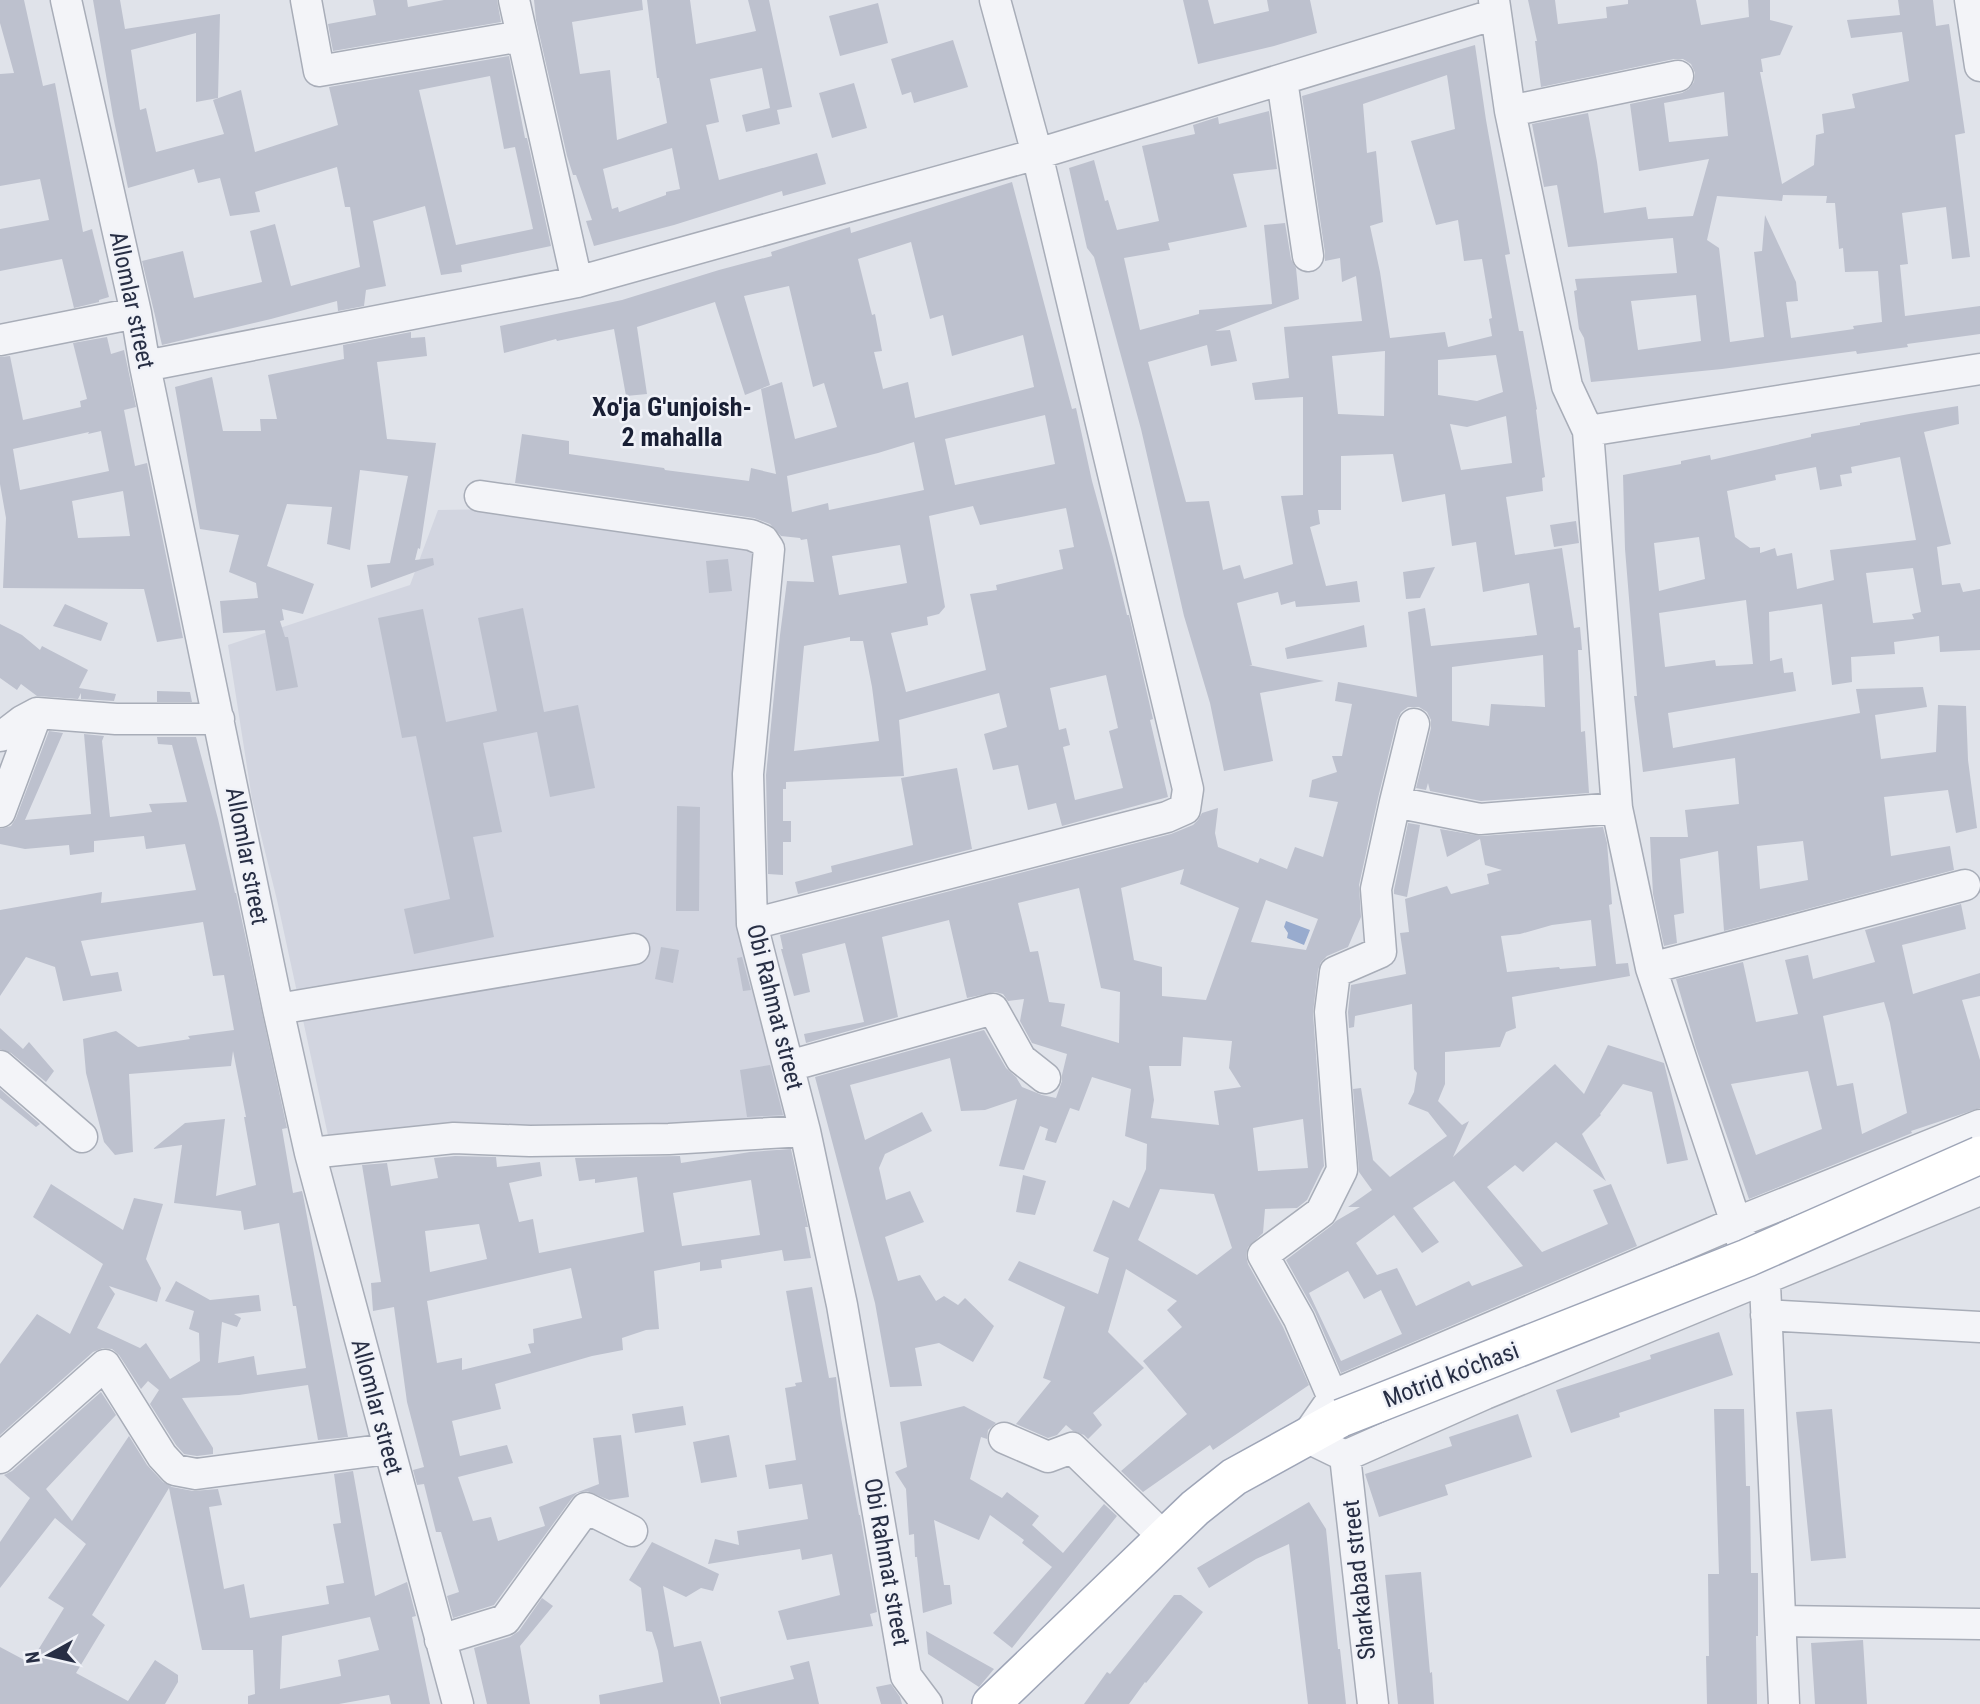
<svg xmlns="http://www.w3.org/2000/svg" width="1980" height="1704" viewBox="0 0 1980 1704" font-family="'Roboto Condensed',sans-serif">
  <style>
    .built { fill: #d2d5e0 }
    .water { fill: #98abce }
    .building { fill: #bdc1ce; fill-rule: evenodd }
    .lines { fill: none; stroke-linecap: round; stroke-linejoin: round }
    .minor-casing { stroke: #a8adb8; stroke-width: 33 }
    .major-casing { stroke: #9ea5b7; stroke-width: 40 }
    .minor { stroke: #f3f4f8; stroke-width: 30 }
    .major { stroke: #fff; stroke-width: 37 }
    .major-bridge-casing { stroke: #9ea5b7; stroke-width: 40; stroke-linecap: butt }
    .major-bridge { stroke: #fff; stroke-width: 37 }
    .labels { text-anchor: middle; stroke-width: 5; stroke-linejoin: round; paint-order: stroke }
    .street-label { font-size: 24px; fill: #272e44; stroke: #f0f2f8 }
    .neighbourhood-label { font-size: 26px; font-weight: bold; fill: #191f34; stroke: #f0f2f8 }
  </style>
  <rect width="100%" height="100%" fill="#e0e3ea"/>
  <path class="built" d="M497 509 762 550 756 945 796 1126 684 1136 366 1131 329 1140 277 900 252 799 228 645 410 585 438 510Z"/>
  <path class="water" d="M1286 921 1310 930 1304 945 1287 938 1288 933 1284 927Z"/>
  <path class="building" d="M0 0H24L43 86 55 83 83 232 92 229 109 297 99 300V302L74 308 62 259 0 271V229L49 220 40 179 0 186V74L14 73 0 23Z
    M93 0H120L125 29 220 14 218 98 196 102V33L131 50 140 110 146 108 156 152 224 134 213 100 241 90 255 152 338 125 329 87 509 56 525 138H527L551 246 461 265 462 272 441 275 425 206 373 221 386 286 366 290 364 306 338 311 337 301 271 319 162 345 142 261 183 251 194 298 262 282 250 231 275 224 291 286 360 267 350 207H345L337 167 255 192 260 212 230 216 220 178 198 183 194 169 128 188 113 116ZM490 76 504 149 515 147 533 229 456 245 419 90Z
    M373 0H407L408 7 444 0H497L501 22 333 51 328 24 376 15Z
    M534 0H642L643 10 572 22 580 74 610 70 617 140 667 123 659 78H657L647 0H690L696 44 756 31 748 0H769L792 107 777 110 780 124 746 132 742 115 770 108 762 68 710 79 719 122 706 125 719 180 817 153 826 184 783 196 782 191 674 225 594 246 586 221 592 220 576 175H573L567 156 536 20ZM672 148 680 189 666 192V195L619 212 618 207 612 209 603 169Z
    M1183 0H1208L1214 24 1269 11 1267 0H1310L1317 33 1274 46 1198 64Z
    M1528 0H1555L1558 24 1607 18 1606 7 1628 4V0H1696L1701 25 1749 17 1748 0H1770V20L1793 26 1780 55 1761 59 1763 72H1760L1782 184 1814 165 1816 135 1824 133 1822 114 1855 108 1852 94 1909 81 1902 32 1851 38 1847 20 1900 15 1898 0H1933L1936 26 1949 24 1965 133 1955 135 1970 257 1952 259 1946 207 1902 213 1908 264 1900 265 1905 316 1980 306V334L1907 344 1908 347 1857 354 1856 351 1722 369 1591 382 1584 338 1579 329 1574 291 1577 290 1575 279 1677 273 1673 238 1568 247 1557 185 1544 187 1532 124 1588 113 1597 162 1604 213 1646 207 1648 219 1693 216 1709 159 1639 171 1630 104 1682 93 1689 89 1694 82 1695 73 1691 64 1683 59H1674L1541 87 1535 41H1537ZM1724 92 1728 136 1669 142 1664 103ZM1783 195 1827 196 1826 203H1835L1839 249 1843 248 1845 272 1878 271 1882 322 1853 326 1854 329 1791 338 1786 302 1798 301 1796 282 1765 215 1762 251 1754 252 1764 337 1730 342 1719 248 1707 240 1717 196 1782 201ZM1696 295 1701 341 1638 350 1631 301Z
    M878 3 888 43 840 56 829 16Z
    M953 40 968 87 914 103 911 92 902 95 891 59Z
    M1475 45 1486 120 1510 254 1505 255 1519 331H1523L1537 409 1536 410 1545 477 1542 478 1543 491 1506 497 1515 555 1562 548 1574 628 1580 627 1582 650H1578L1581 732 1585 731 1589 793 1481 801 1430 791 1428 783 1426 790 1416 788 1431 728V720L1427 712 1419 707H1408L1401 712 1397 720 1378 798 1359 885 1361 917 1348 947 1327 956 1321 962 1318 970 1313 1013 1324 1166 1322 1169 1307 1200 1297 1208 1265 1209 1263 1233 1248 1247 1246 1255 1248 1264 1283 1327 1309 1385 1213 1450 1210 1445 1143 1492 1121 1471 1187 1414 1143 1361 1182 1327 1167 1310 1177 1301 1126 1269 1108 1332 1144 1368 1093 1413 1102 1425 1088 1439 1084 1435 1073 1431 1066 1425 1057 1435 1048 1438 1016 1424 1051 1381 1043 1378 1065 1307 1008 1280 1019 1261 1098 1294 1109 1258 1093 1251 1113 1200 1129 1208 1146 1169 1147 1144 1125 1136 1131 1089 1092 1077 1079 1111 1070 1108 1056 1143 1045 1140 1048 1129 1040 1126 1024 1170 999 1166 1017 1099 985 1110 961 1111 950 1058 850 1085 865 1140 922 1112 932 1131 885 1154 879 1168 886 1200 910 1191 924 1222 885 1237 898 1281 920 1275 936 1301 944 1296 958 1305 965 1298 994 1326 973 1362 939 1343 915 1348 922 1386 890 1387 875 1303 815 1077 984 1030 1006 1068 1016 1077 1022 1087 1042 1095 1056 1098 1062 1081V1075L1067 1054 1032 1043 1020 1021 1024 999 1008 1001 1003 994 995 992 967 998 949 920 882 937 898 1017 806 1043 804 1034 864 1022 845 943 802 954 810 992 794 996 781 949H783L780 935 1171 834 1193 825 1198 820 1202 813 1218 808 1215 833 1218 847 1258 863 1260 858 1287 869 1295 847 1323 857 1338 802 1309 797 1312 780 1337 772 1332 756H1342L1352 704 1335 701 1338 682 1417 697 1408 612 1425 608 1431 646 1537 635 1529 583 1483 592 1476 542 1452 546 1445 494 1402 502 1393 454 1341 456V510H1318L1320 524 1310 527 1326 586 1357 581 1360 602 1296 607 1295 601 1281 605 1278 592 1237 603 1252 665H1249L1324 681 1260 693 1273 761 1224 771 1210 703 1184 616 1141 429 1094 257 1087 248 1069 168 1094 160 1105 201 1108 200 1117 230 1159 221 1142 146 1195 134 1193 125 1218 117 1219 124 1269 111 1277 169 1233 174 1247 227 1168 243 1170 250 1124 258 1140 330 1199 314V310L1272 304 1264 225 1285 223 1291 259 1296 268 1299 299 1215 331 1230 330 1237 361 1211 366 1207 345 1148 362 1186 502 1209 501 1223 570 1240 565 1244 579 1293 564 1281 496 1303 495V397L1255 400 1252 383 1289 378 1284 327 1362 321 1356 276 1342 282 1340 258 1325 261V253L1302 96ZM1447 75 1455 129 1411 141 1436 225 1458 220 1464 261 1482 259 1492 318 1489 319 1492 336 1448 347 1445 332 1390 338 1380 272 1370 226 1383 222 1376 151 1367 153 1363 104ZM1385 351 1384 416 1338 414 1332 356ZM1496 355 1503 392 1477 401 1438 395V360ZM1506 416 1512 463 1461 470 1450 424 1467 427ZM1543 655 1545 707 1491 704 1489 726 1452 721V667ZM1184 869 1180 884 1239 908 1206 1000 1162 996V967L1134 960 1121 888ZM1079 888 1101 988 1120 992 1119 1043 1061 1026 1065 1004 1049 1002 1038 951 1030 952 1018 903ZM1266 900 1318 919 1306 950 1251 942ZM1183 1037 1232 1041 1229 1068 1241 1087 1214 1091 1219 1125 1151 1118 1154 1100 1149 1066H1181ZM1303 1119 1308 1168 1258 1171 1253 1128ZM1160 1189 1214 1194 1232 1248 1197 1275 1138 1240Z
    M854 83 867 128 832 138 819 93Z
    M1012 182 1072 409 1076 408 1092 481 1113 557 1127 615H1129L1153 719 1150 720 1168 797 1062 826 1056 803 1028 810 1018 765 993 770 984 734 1007 727 999 693 899 720 904 776 786 782V789H783V821H791V842H783V875L768 874 766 775 780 635 787 581 814 582 807 539 801 540 800 538 781 536 770 524 754 518 515 483 522 434 569 441V454L664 468 665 470 749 481 751 468 776 474 761 389 782 382 795 439 837 427 824 383 813 387 789 286 744 296 770 385 745 395 715 302 637 327 647 394 626 396 614 329 557 341 556 339 504 353 500 326 622 300 719 270 772 256 771 252 850 227 851 233ZM911 242 930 319 943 315 952 356 1023 335 1034 387 915 418 908 382 883 389 874 352 882 351 875 314 872 315 858 259ZM1045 415 1055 464 955 485 945 439ZM914 442 924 490 829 510 828 503 792 512 787 476 878 453ZM973 506 980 525 1066 508 1074 547 1059 550 1063 569 996 585 997 590 970 594 986 670 906 692 891 633 928 625 927 617 939 614 945 607 929 516ZM900 545 907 583 839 595 832 556ZM850 637V641H863L872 687 879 741 794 751 804 646ZM1106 675 1118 728 1109 731 1123 788 1075 800 1063 747 1070 745 1066 728 1059 730 1050 688Z
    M411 332V338L425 337 427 356 377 362 387 439 436 443 420 549 418 548 415 560 433 558 434 565 371 588 367 565 390 563 408 476 360 470 350 550 327 544 332 507 287 504 267 566 314 584 303 614 282 609 284 620 280 621 285 637H288L298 687 276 691 265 630 223 633 220 601 258 598 256 583 229 572 239 535 200 529 175 387 212 377 223 431H261L260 419H277L268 375 344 359 343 345Z
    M107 337 111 354 124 350 136 407 124 410 135 466 147 463 183 638 157 642 144 589 3 588 6 518 0 484V357L10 356 23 420 81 407 80 401 87 399 73 343ZM101 431 109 471 20 490 13 449 89 432 88 434ZM123 491 130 536 78 538 72 501Z
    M1958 406 1959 424 1924 432 1951 544 1937 547 1942 585 1960 583 1963 592 1980 589V650L1940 652 1939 636 1894 642 1895 654 1851 657 1852 682 1832 685 1822 604 1769 612 1770 661 1782 658 1784 673 1793 672 1796 691 1668 713 1673 748 1860 713 1856 689 1923 687 1927 707 1875 715 1881 759 1936 752 1938 705 1966 706 1968 760 1977 828 1956 833 1948 790 1884 797 1891 856 1950 846 1954 870 1724 931 1718 851 1680 859 1684 913 1674 915 1677 943 1664 946 1653 894 1650 837H1688L1685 810 1739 804 1735 758 1643 772 1634 696H1637L1625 549 1623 475 1681 464V461L1710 455 1711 460 1811 437V434L1860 425V423L1909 414ZM1900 457 1916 540 1830 550 1834 580 1797 589 1792 553 1777 556 1775 548 1760 553V547L1750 548 1735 537 1727 491 1776 480 1775 475 1816 467 1820 490 1842 486 1840 475 1852 473 1851 467ZM1699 537 1705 579 1659 591 1654 543ZM1913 568 1921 612 1912 614 1914 619 1873 623 1866 573ZM1746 600 1753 664 1716 666 1715 660 1665 667 1659 613ZM1803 841 1808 880 1760 889 1757 846Z
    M1576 521 1579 543 1554 547 1550 525Z
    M728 559 732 591 709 593 706 561Z
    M1435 567 1420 598 1406 599 1403 572Z
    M65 604 108 623 101 641 53 626Z
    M523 608 544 712 578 705 595 788 550 797 537 732 483 743 502 832 473 837 494 937 414 954 404 909 450 899 416 736 402 738 378 618 423 609 446 722 497 711 478 618Z
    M0 624 22 635 40 650 42 646 88 670 79 688 116 694 114 701 81 699V693L78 699 37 696 21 684 17 690 0 678Z
    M1364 625 1367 647 1287 659 1285 648Z
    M157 691 190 692 192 702H157Z
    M49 731 63 733 25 820 91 814 84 734 104 736 102 741 110 817 152 812 149 804 187 802 172 745 158 744 157 737H196L218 819 235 893H236L287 1128 282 1129 293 1193 302 1191 303 1195 348 1437 318 1440 308 1385 239 1395 182 1398 213 1448V1454L197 1456 184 1454 176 1445 150 1404 159 1390 148 1381 141 1389 119 1355 112 1349 103 1348 93 1352 0 1435V1364L37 1314 70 1334 103 1264 33 1217 51 1184 123 1230 134 1198 163 1204 146 1259 161 1288 157 1302 109 1286 115 1294 97 1328 140 1348 146 1343 170 1379 200 1361 199 1333 189 1329 194 1311 165 1301 176 1281 210 1300 259 1295 261 1311 234 1314 241 1318 237 1327 222 1322 218 1363 254 1356 257 1375 306 1368 296 1306H293L279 1223 244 1230 241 1211 174 1203 182 1145 153 1149 185 1123 225 1119 216 1196 256 1185 244 1117H246L233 1051 231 1066 129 1074 133 1152 115 1155 104 1142 86 1073 83 1039 116 1031 138 1047 190 1039 188 1036 234 1030 224 975 213 976 203 922 81 941 91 976 118 972 122 991 63 1001 55 967 26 957 0 996V910L102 892 101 903 196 890 185 844 146 849 144 836 94 841V852L70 855 69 845 25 849 0 844V829L11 826 16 818Z
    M957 768 972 849 798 894 795 882 832 872 831 866 913 845 901 778Z
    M677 806 700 807 699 911H676Z
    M1408 823 1420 825 1407 897 1394 894V890Z
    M1603 827 1607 843 1612 904 1609 905 1616 964 1628 963 1630 976 1512 997 1516 1028 1506 1032 1500 1047 1445 1052V1084L1438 1101 1462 1125 1469 1121 1453 1157 1555 1064 1584 1094 1608 1045 1664 1063 1688 1160 1667 1164 1652 1092 1623 1084 1600 1114 1601 1115 1582 1134 1606 1181 1556 1142 1523 1172 1515 1165 1487 1187 1542 1252 1608 1224 1593 1190 1611 1184 1637 1246 1341 1373 1315 1312 1286 1260 1331 1226 1336 1221 1360 1207H1348L1372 1190 1359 1172 1353 1089 1361 1088 1373 1160 1390 1177 1447 1136 1428 1112 1408 1104 1414 1092 1417 1073 1414 1069 1412 1004 1355 1016 1354 1027 1349 1028 1348 1012 1351 985 1406 974 1400 933 1409 932 1405 899 1447 886 1451 894 1489 884 1487 874 1502 870 1485 865 1480 839 1447 857 1440 829 1481 836ZM1591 920 1596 966 1560 969 1559 967 1507 972 1501 936 1520 934 1552 925ZM1454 1181 1523 1266 1472 1286 1469 1281 1416 1306 1397 1268 1377 1275 1356 1243 1394 1215 1422 1253 1439 1242 1413 1208ZM1348 1271 1364 1299 1381 1290 1402 1334 1341 1361 1309 1293Z
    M1961 904 1966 929 1902 945 1913 994 1980 973V996L1962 1000 1980 1060V1108L1911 1131 1912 1133 1907 1135 1749 1199 1696 1048 1676 979 1743 962 1756 1022 1798 1014 1785 960 1808 955 1813 979 1875 962 1865 930ZM1884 1002 1890 1023 1907 1113 1862 1134 1853 1083 1837 1086 1823 1016ZM1808 1071 1822 1129 1756 1155 1731 1084Z
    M661 947 679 950 673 983 655 979Z
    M742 957 751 990 743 991 737 958Z
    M0 1028 23 1049 29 1042 54 1071 46 1082 11 1053 0 1049Z
    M770 1065 783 1115 747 1117 740 1070Z
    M0 1089 40 1124 36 1127 0 1098Z
    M791 1149 808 1227H805L811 1258 784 1261 782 1250 721 1260 722 1268 700 1271V1262L654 1271 659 1329 646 1330 622 1338 623 1350 592 1356 495 1384 501 1409 452 1421 460 1456 507 1445 513 1463 458 1477 473 1521 491 1517 498 1541 545 1526 539 1507 599 1484 593 1438 621 1435 629 1497 609 1500 587 1491 577 1493 572 1498 494 1605 453 1618 447 1596 459 1592 441 1532H436L424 1484 417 1485 413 1470 424 1467 407 1402 394 1307 373 1311 371 1283 381 1282 362 1165 387 1163 391 1186 438 1178 434 1158 455 1156 496 1157 497 1167 540 1162 542 1176 509 1183 519 1222 533 1219 539 1253 644 1232 637 1177 595 1183V1179L579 1181 575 1158 680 1156 681 1163 750 1152ZM751 1180 760 1235 682 1246 673 1193ZM479 1224 487 1259 430 1272 425 1231ZM571 1268 582 1318 533 1329 534 1343 528 1344 531 1353 462 1370V1358L437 1363 427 1301Z
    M1023 1175 1046 1181 1035 1215 1016 1212Z
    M812 1287 829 1378 836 1377 841 1418 859 1515H860L877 1612 870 1614 873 1626 787 1640 778 1611 840 1595 832 1554 802 1560 800 1549 708 1564 715 1539 739 1545 737 1531 808 1519 802 1484 769 1489 765 1465 796 1460 785 1388 796 1386 795 1383 802 1382 786 1291Z
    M1719 1332 1733 1375 1619 1413 1620 1417 1571 1433 1556 1390 1651 1359 1650 1355Z
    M101 1392 116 1415 46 1489 72 1521 129 1436 147 1465 163 1482 172 1487 193 1491 218 1489 222 1505 209 1507 224 1589 244 1584 250 1618 329 1604 326 1586 344 1583 333 1524 341 1523 334 1474 353 1471 375 1596 407 1582 416 1616 412 1617 430 1704H391L389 1695 339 1704H248V1696L255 1694 253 1650H202L169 1488 92 1615 105 1625 76 1673 128 1701 155 1660 178 1675V1682L165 1704H0V1647L30 1663 64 1608 48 1598 86 1544 55 1518 0 1588V1542L30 1498 4 1475 12 1471ZM370 1617 379 1650 338 1660 341 1676 280 1689 282 1636Z
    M683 1406 686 1425 635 1433 632 1414Z
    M964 1406 996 1423 988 1430 987 1439 981 1437 970 1479 1002 1498 1007 1492 1039 1516 1032 1525 1063 1553 1104 1504 1117 1516 1012 1648 993 1633 1052 1567 1022 1543 1024 1540 990 1515 979 1540 934 1520 944 1585H950L952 1604 923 1613 917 1557H915L914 1534 909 1535 906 1489 895 1472 907 1467 900 1422Z
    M1714 1409H1744L1746 1486H1750L1751 1573H1758V1636H1756L1757 1704H1707L1706 1656H1709L1708 1574H1719Z
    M1832 1409 1846 1558 1811 1561 1796 1412Z
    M1518 1414 1532 1457 1445 1485 1448 1495 1379 1517 1365 1474 1452 1446 1449 1437Z
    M729 1435 737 1477 701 1483 693 1442Z
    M1309 1502 1326 1529 1338 1649H1340L1346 1704H1308L1289 1544 1256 1559 1209 1588 1197 1568Z
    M652 1542 719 1574 713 1591 701 1588 686 1597 663 1586 674 1647 701 1641 720 1704H600L599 1695 663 1682 658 1651 652 1632 646 1631 641 1588 629 1580Z
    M1421 1572 1430 1673 1432 1672 1434 1704H1398L1385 1575Z
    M1174 1595H1181L1203 1612 1146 1683 1145 1682 1129 1704H1084L1107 1672 1110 1674Z
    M542 1598 553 1606 520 1646 530 1704H487L474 1648 510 1637 519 1631Z
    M926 1631 994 1669 979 1687 928 1654Z
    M1863 1640 1867 1704H1815L1811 1643Z
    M809 1661 819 1704H721L720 1697 794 1679 790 1666Z
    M891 1684 900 1697 902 1704H881L876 1687Z"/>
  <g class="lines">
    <g class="minor-casing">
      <path id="minor" d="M66 0 136 313 145 366 278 1009 310 1153 458 1704
        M306 0 319 71 522 36
        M514 0 577 282
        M1494 0 1510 111 1567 386 1588 431 1617 808 1651 968 1742 1241
        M1970 0 1980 66
        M1282 80 1308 256
        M1510 111 1678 76
        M0 340 136 313
        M145 366 577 282 1037 154 1496 14
        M1588 431 1980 369
        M480 496 751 535 763 540 769 549 748 774 752 924 805 1131 842 1305 906 1676 927 1704
        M0 736 4 735 22 721 37 713
        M1395 802 1414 724
        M0 812 37 713 116 719H219
        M752 924 1167 817 1185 809 1188 789 1037 154 995 0
        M1651 968 1965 885
        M278 1009 634 949
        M0 1066 82 1137
        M789 1066 993 1009 1021 1059 1045 1078
        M1980 1125 1735 1223 1345 1390 1333 1398 1306 1437 1345 1456 1485 1394 1980 1190
        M310 1153 454 1138 530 1141 669 1139 805 1131
        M1764 1262 1784 1704
        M1766 1315 1980 1327
        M1333 1398 1299 1319 1263 1255 1321 1212 1342 1170 1330 1012 1335 972 1381 952 1376 889 1395 802 1480 819 1617 808
        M1004 1438 1048 1457 1072 1448 1164 1537
        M1345 1456 1373 1704
        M0 1458 105 1365 162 1456 175 1470 196 1474 388 1449
        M1781 1621 1980 1624
        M440 1640 505 1620 586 1508 632 1531"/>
    </g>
    <g class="major-casing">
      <path id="major" d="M991 1704 1195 1508 1234 1477 1341 1418"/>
    </g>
    <use href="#minor" class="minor"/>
    <use href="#major" class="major"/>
    <g class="major-bridge-casing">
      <path id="major-bridge" d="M1341 1418 1747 1258 1980 1155"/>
    </g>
    <use href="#major-bridge" class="major-bridge"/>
  </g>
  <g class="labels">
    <g class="street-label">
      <text transform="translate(132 300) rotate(78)" y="8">Allomlar street</text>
      <text transform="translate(247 856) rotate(79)" y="8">Allomlar street</text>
      <text transform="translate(775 1007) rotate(76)" y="8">Obi Rahmat street</text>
      <text transform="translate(1451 1375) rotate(-21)" y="8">Motrid ko'chasi</text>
      <text transform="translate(377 1407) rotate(75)" y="8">Allomlar street</text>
      <text transform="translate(887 1562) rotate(80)" y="8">Obi Rahmat street</text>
      <text transform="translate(1359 1580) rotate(-96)" y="8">Sharkabad street</text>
    </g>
    <g class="neighbourhood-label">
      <text x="672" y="416">Xo'ja G'unjoish-<tspan x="672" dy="30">2 mahalla</tspan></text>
    </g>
  </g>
  <g transform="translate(49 1655) rotate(262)" stroke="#f0f2f8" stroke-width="5" paint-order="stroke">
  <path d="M0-5L12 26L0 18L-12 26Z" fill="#272e44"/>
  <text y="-10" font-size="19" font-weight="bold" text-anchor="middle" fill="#272e44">N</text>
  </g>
</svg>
